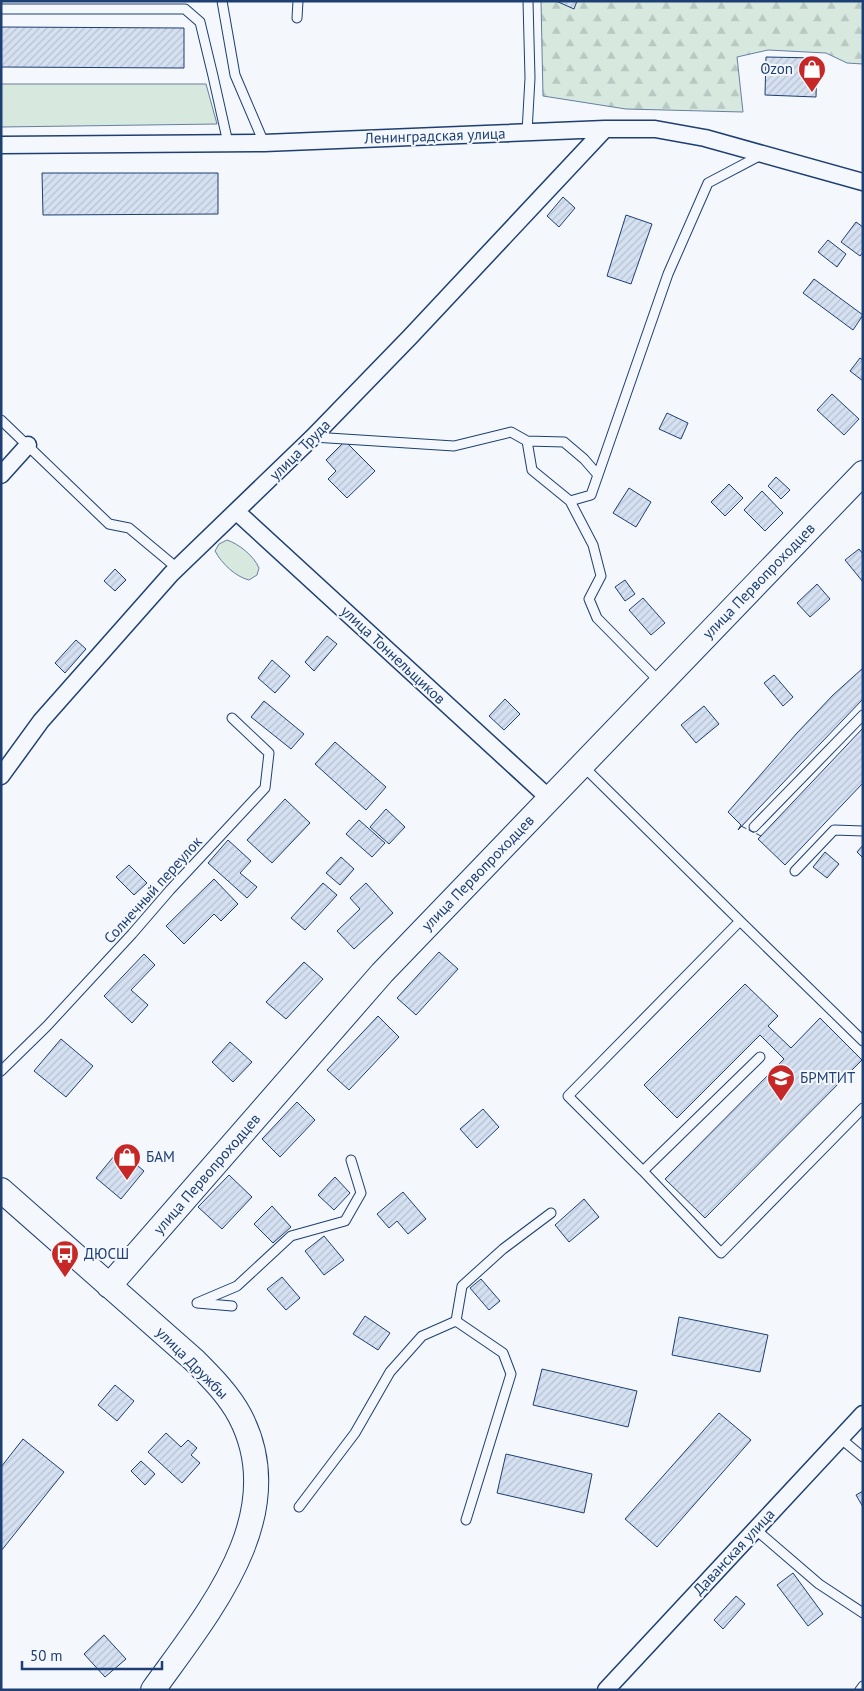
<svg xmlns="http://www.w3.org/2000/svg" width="864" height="1691" viewBox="0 0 864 1691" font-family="'PT Sans',sans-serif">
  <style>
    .grass { fill: #d7e8df; stroke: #687fa3 }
    .forest { fill: url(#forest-firs); stroke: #687fa3 }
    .building { fill: url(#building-hatch); stroke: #1d3f73 }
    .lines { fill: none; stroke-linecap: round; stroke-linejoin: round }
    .lane-casing { stroke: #1d3f73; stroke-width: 11 }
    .street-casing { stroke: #1d3f73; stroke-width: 19 }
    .secondary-casing { stroke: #1d3f73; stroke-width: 26 }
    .lane { stroke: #f4f7fb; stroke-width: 9 }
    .street { stroke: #f4f7fb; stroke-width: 16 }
    .secondary { stroke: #f4f7fb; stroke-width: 24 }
    .fence { stroke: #1d3f73; stroke-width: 1; stroke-dasharray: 6 2.5; stroke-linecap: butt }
    .labels { text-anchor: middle; stroke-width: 4; stroke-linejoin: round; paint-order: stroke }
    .poi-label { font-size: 15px; fill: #1d3f73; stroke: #f4f7fb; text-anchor: start }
    .street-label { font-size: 15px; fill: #1d3f73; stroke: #f4f7fb }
  </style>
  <defs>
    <pattern id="forest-firs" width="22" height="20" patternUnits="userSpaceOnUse" patternTransform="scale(1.25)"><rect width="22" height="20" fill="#d7e8df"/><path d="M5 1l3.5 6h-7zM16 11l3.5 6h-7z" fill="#b8c8c3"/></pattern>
    <pattern id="building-hatch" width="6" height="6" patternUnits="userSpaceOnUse" patternTransform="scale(1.25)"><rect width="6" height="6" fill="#d5e0f0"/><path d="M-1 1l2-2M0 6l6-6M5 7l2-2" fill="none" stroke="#b6c1d1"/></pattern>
  </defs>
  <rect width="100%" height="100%" fill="#f4f7fb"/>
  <path class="grass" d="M1 84H206L217 124 1 127Z
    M227 540C239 544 254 556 259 568L257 575 249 580C236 577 222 564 215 551L219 544Z"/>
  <path class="forest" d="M541 1H863V64L847 63 826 53 768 50 737 57 743 112 626 109 543 96Z"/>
  <path class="building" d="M556 1H577L574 9Z
    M1 27 184 28V68L1 67Z
    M766 57 817 58 816 97 765 95Z
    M42 173H218V214L43 215Z
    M563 197 575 208 559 227 547 216Z
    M626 215 652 224 631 284 607 276Z
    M856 222 863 227V252L860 256 841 242Z
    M828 240 846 254 837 267 818 252Z
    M814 279 863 315 853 330 803 293Z
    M860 358 863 360V381L850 371Z
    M832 394 859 419 844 435 817 410Z
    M667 413 688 423 681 439 659 429Z
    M345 441 375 471 347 498 328 479 336 471 326 460Z
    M776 477 790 490 781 499 768 486Z
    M729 484 743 498 725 516 711 502Z
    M629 488 651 502 636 527 613 513Z
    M762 491 783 513 765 531 744 510Z
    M859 549 863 554V582L845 560Z
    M115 569 126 580 115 591 104 581Z
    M625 580 635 594 625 601 615 587Z
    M817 584 830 599 810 617 797 603Z
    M643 598 665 623 651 635 629 610Z
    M327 636 337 644 314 671 305 662Z
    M76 640 86 649 65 673 55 663Z
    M272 660 290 676 275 693 258 678Z
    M863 668V699L738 830 741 825 728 812 797 733 833 695Z
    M774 675 793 697 783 706 764 683Z
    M505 699 520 714 504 730 489 716Z
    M264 701 304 734 291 749 251 717Z
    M704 706 719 724 696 743 681 725Z
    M863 728V783L785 865 758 839Z
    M335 742 386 787 366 810 315 764Z
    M285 799 310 823 272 863 247 840Z
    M386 809 405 827 389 844 370 827Z
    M359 820 385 843 372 857 346 834Z
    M228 840 251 861 240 873 257 887 247 898 208 863Z
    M863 845V858L857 852Z
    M825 852 839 864 827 878 813 867Z
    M341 857 354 869 340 885 326 873Z
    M129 865 147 883 134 895 116 877Z
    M214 879 238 904 221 921 214 914 184 944 166 926Z
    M323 883 337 895 305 930 291 918Z
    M366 883 393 913 354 949 337 931 360 909 350 898Z
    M439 952 458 969 416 1015 397 998Z
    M144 954 155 965 131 990 148 1005 132 1023 104 996Z
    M304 962 323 979 286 1019 266 1002Z
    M745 984 778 1016 768 1026 791 1048 820 1018 862 1060 705 1218 665 1179 784 1059 760 1035 677 1118 644 1085Z
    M378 1016 399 1037 349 1090 327 1070Z
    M61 1039 93 1066 66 1097 34 1071Z
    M230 1042 252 1062 233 1082 212 1062Z
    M297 1102 315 1120 280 1157 262 1139Z
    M483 1109 499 1127 477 1148 460 1129Z
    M119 1150 144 1171 121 1199 96 1178Z
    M229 1175 252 1197 222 1229 198 1207Z
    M335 1177 350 1193 334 1210 318 1195Z
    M403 1192 426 1219 408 1234 397 1221 389 1228 377 1214Z
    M584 1199 599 1217 569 1242 555 1225Z
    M272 1206 291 1227 273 1243 254 1224Z
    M324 1236 344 1260 324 1275 305 1251Z
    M282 1277 300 1298 286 1310 267 1289Z
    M481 1279 500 1301 489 1310 470 1288Z
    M365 1316 390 1333 378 1350 353 1334Z
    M679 1317 768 1335 760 1372 672 1355Z
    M542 1369 637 1391 628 1427 533 1405Z
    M115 1385 134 1401 117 1421 98 1405Z
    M719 1413 751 1440 657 1547 625 1519Z
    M166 1433 181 1447 188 1440 197 1448 191 1455 200 1463 182 1483 148 1452Z
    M23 1439 64 1472 1 1551V1467Z
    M506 1454 592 1474 584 1513 497 1493Z
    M141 1461 155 1474 145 1485 131 1471Z
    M863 1491V1507L856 1495Z
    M793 1573 823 1614 808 1626 777 1585Z
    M736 1596 745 1604 723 1629 714 1620Z
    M104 1635 126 1659 105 1677 84 1654Z"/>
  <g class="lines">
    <g class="lane-casing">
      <path id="lane" d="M222 1 235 75 264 143
        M1 9H185L200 22 213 76 228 143
        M297 18 298 1
        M527 132 530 78 528 1
        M1 420 109 524 129 528 177 568
        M313 437 454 446 511 432 527 441 532 470 570 501 591 495 668 274 708 183 763 154
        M527 441 564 442 584 459 598 475
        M570 501 593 545 601 576 589 599 597 618 660 682
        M582 765 740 921
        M754 827 863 715
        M795 871 834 830 863 831
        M863 1041 740 921 568 1096 643 1171 721 1253 863 1108
        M1 1071 47 1026 132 934 170 890 265 788 269 753 232 718
        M643 1171 760 1057
        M232 1306 197 1303 237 1286 291 1236 345 1221 361 1193 351 1160
        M456 1321 503 1353 511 1374 466 1520
        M840 1438 863 1457
        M299 1507 355 1433 390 1372 422 1336 456 1321 462 1286 503 1249 551 1213
        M755 1529 819 1584 863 1613
        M860 1690 863 1686"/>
    </g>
    <g class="street-casing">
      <path id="street" d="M1 145 264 143 605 129H655L705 138 863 182
        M1 475 28 445
        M237 512 550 799
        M1 776 41 721 171 574 313 437 410 337 605 129
        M606 1690 863 1414"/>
    </g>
    <g class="secondary-casing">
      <path id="secondary" d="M1 1190 194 1360C211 1377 229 1395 240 1416 292 1515 208 1613 153 1690
        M109 1286 382 973 863 473"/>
    </g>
    <use href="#lane" class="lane"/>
    <use href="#street" class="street"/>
    <use href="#secondary" class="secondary"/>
    <path class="fence" d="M741 826 761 836"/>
  </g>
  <defs>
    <g id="shop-pin" transform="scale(1.4375)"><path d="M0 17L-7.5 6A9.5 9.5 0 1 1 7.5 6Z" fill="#c62828" stroke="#f4f7fb"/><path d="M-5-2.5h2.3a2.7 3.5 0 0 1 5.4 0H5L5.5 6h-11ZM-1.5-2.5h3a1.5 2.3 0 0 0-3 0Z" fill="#fff"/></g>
    <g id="university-pin" transform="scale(1.4375)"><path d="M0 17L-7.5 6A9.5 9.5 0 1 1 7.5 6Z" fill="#c62828" stroke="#f4f7fb"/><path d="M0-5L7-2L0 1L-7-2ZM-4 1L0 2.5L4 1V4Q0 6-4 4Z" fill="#fff"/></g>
    <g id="bus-pin" transform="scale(1.4375)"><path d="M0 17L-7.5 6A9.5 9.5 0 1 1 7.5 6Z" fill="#c62828" stroke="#f4f7fb"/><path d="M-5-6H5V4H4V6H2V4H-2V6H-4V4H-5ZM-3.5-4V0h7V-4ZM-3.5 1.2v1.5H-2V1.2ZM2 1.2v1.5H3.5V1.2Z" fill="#fff"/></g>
  </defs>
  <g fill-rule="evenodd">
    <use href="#shop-pin" x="812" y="69"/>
    <use href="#university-pin" x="781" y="1078"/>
    <use href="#shop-pin" x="127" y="1157"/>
    <use href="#bus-pin" x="65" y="1254"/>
  </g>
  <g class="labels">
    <g class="poi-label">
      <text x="793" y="74" text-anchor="end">Ozon</text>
      <text x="800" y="1083">БРМТИТ</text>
      <text x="146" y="1162">БАМ</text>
      <text x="84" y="1259">ДЮСШ</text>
    </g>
    <g class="street-label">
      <text transform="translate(435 136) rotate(-2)" y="5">Ленинградская улица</text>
      <text transform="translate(300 450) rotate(-45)" y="5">улица Труда</text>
      <text transform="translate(759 581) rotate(-46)" y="5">улица Первопроходцев</text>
      <text transform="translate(393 655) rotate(43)" y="5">улица Тоннельщиков</text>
      <text transform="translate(478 873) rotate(-46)" y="5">улица Первопроходцев</text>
      <text transform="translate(153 890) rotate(-48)" y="5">Солнечный переулок</text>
      <text transform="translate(207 1174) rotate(-49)" y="5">улица Первопроходцев</text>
      <text transform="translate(192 1363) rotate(45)" y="5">улица Дружбы</text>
      <text transform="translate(734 1552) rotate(-47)" y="5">Даванская улица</text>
    </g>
  </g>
  <rect width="864" height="1691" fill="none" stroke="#1d3f73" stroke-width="5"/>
  <path d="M22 1661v8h140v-8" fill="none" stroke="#1d3f73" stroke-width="2.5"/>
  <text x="30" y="1661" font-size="15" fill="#1d3f73" stroke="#f4f7fb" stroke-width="4" paint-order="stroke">50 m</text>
</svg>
